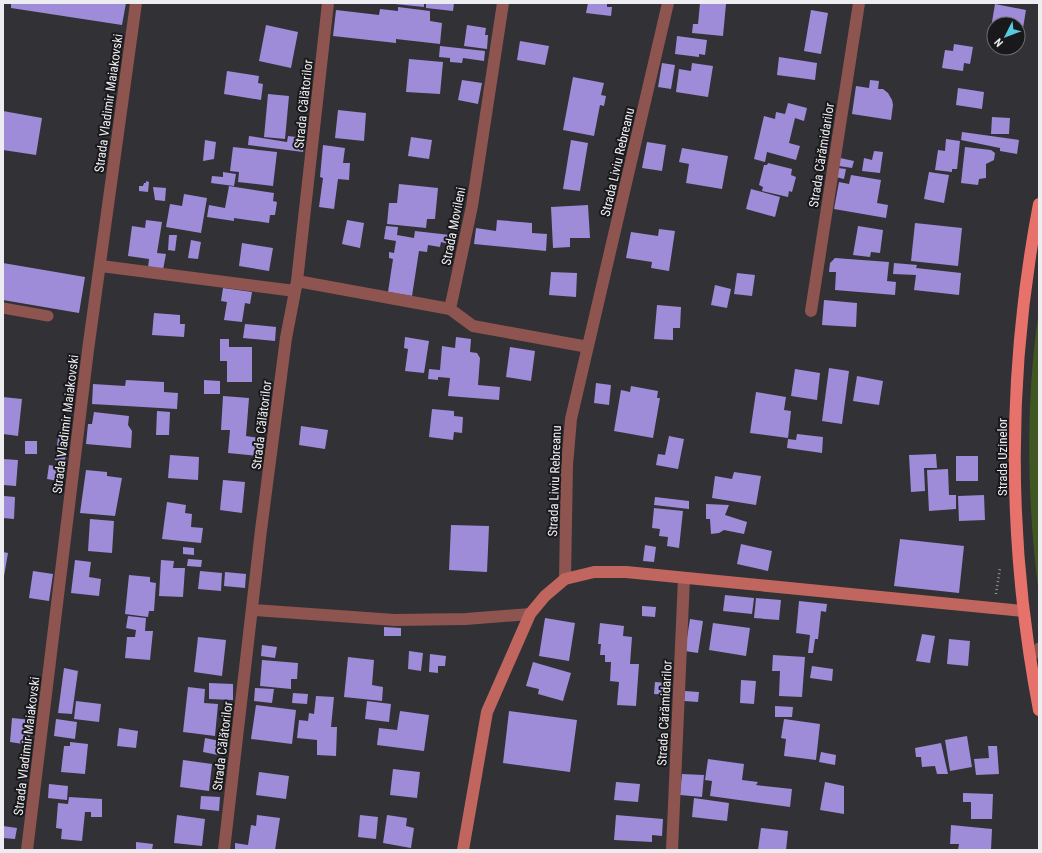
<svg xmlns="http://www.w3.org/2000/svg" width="1042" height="853" viewBox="0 0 1042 853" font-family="'Roboto Condensed',sans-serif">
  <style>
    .green { fill: #405722 }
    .building { fill: #9e8cd8 }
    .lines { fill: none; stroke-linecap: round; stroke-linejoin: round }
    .path { stroke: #98979b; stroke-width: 2.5; stroke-dasharray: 1 3; stroke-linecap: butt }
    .lane { stroke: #8e5450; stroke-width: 11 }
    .street { stroke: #8e5450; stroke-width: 12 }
    .secondary { stroke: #c0665f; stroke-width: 12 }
    .primary { stroke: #e7726b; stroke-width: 12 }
    .labels { text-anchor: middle; stroke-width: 4; stroke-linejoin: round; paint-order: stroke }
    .street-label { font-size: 13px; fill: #edecf0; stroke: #19191c }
  </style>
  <rect width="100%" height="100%" fill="#323136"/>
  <path class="green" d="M1039 311V595C1027 504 1025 401 1039 311Z"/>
  <path class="building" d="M11 3H126L122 25 11 8Z
    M395 3H424V7L395 4Z
    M426 3H454L453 11 426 8Z
    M588 3H607V7H612L611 16 586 13Z
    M700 3 726 4 723 36 692 33 693 24H698Z
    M995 4 1026 10 1022 34 1018 33V24H994V29L991 28Z
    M398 7 430 11V21L442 23 440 44 396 39V43L333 36 336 10 379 15 380 9 398 11Z
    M811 10 828 13 821 54 804 51Z
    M266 25 298 32 291 68 259 61Z
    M467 25 486 28 485 35H488L487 49 464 46Z
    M677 36 707 40 705 55 699 54V57L675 54Z
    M520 41 549 46 545 65 517 60Z
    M954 44 973 47 970 64 964 63 963 71 942 68 945 50 953 51Z
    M440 46 485 51 484 61 463 58 462 63 450 62V58L439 57Z
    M779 57 817 63 815 80 777 75Z
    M409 59 443 62 440 94 406 92Z
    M662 63 675 65 671 89 658 87Z
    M692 63 713 66 708 97 676 92 679 69 691 71Z
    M227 71 259 76 258 83 263 84 261 100 224 94Z
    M573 77 604 83 601 95 606 96 604 106 600 105 594 136 563 130Z
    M462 80 482 83 478 104 458 100Z
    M870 80 879 81 878 89H883L888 93 892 100 893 105 891 120 852 114 856 86 869 88Z
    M958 88 984 92 982 109 956 105Z
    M268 94 289 96 285 139 264 137Z
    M788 103 807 108 804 121 795 118 789 143 800 146 796 160 767 152 765 162 754 159 764 116 775 119 776 112 785 114Z
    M338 110 366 113 364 141 335 138Z
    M3 111 42 118 36 155 3 150Z
    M992 117 1010 118 1009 134H991Z
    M962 132 1019 140 1017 154 1000 151V148L961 140Z
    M249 136 287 142 288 136 305 138 303 152 248 145Z
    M411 137 432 140 429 159 408 156Z
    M946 139 960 141 957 169H952V172L935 170 938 150 945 151Z
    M205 140 216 142 214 159 203 161Z
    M571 140 588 143 580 191 563 189Z
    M647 142 666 145 662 171 642 168Z
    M323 145 345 148 343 163H350L349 180 338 179 334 209 319 207 323 178 320 177Z
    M233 147 277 152 273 186 238 182 239 172 230 171Z
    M965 147 991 150 995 153 994 160 986 164V178L979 179 978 185 961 183Z
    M682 148 728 156 722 189 686 183 689 164 679 162Z
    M874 151 883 152 880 173 862 171 864 158 872 160Z
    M840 158 854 161 852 168 839 166Z
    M768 163 792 169 791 175 796 177 792 192 789 191 788 197 762 191 763 187 759 185 764 165H767Z
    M838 168 846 169 844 179 836 177Z
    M223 172 236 174 234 186 211 183 212 176 223 177Z
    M929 172 949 175 944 203 924 199Z
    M851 175 881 180 877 203 888 205 886 218 834 209 839 182 849 184Z
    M146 181 149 182 148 192 139 191V186H143L144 183H146Z
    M399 184 438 188 435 219H427L426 228 387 224 389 203H397Z
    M229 186 274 193 273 201 277 202 275 215H270L269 223 234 218V221L207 217 209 205 225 208Z
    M153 187 166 188 165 201 155 200Z
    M751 189 780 197 775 217 746 209Z
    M184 194 207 198 201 233 166 227 170 204 182 206Z
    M588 205 590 238H570V247L553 248 551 207Z
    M146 220 162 222 157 253 166 254 163 270 148 268 149 259 128 256 132 226 145 228Z
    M347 220 364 223 360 248 342 244Z
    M497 220 532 223V233L547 234 546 251 474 244 476 228 496 231Z
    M915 223 962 228 958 266 911 261Z
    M386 226 398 227 397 235 414 238 415 231 450 235 448 244 441 242 440 247 428 245 427 252 419 251 412 296 388 292 393 259 389 258V252L394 253 396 241 384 239Z
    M858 226 883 230 880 253 871 252 870 257 853 255Z
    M659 229 675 231 669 271 651 268 652 262 626 258 631 232 658 236Z
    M169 235H177L175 251 168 250Z
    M191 240 201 242 198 259 188 258Z
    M242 243 273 248 269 271 239 266Z
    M835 258 889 262 887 281 896 282 895 295 835 290 836 272H829L830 263Z
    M3 263 85 277 79 313 3 300Z
    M894 263 917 265 916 268 961 273 959 295 914 290 916 275 893 274Z
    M551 272 577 273 576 297 549 295Z
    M737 273 755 275 752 296 734 294Z
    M715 285 731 289 727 308 711 305Z
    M223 288 252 292 250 304 245 303 242 322 224 320 227 302 221 301Z
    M824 300 857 303 856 327 822 325Z
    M657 305 681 307 680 328H673V340L654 339Z
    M154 313 180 315V324H185L184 337 152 335Z
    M245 324 276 327 275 341 243 338Z
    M405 337 429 341 424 373 405 371 408 349 404 348Z
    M456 337 471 339 470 352 477 353 480 358 478 385 500 387 499 400 448 396 450 378 438 377V380L428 379 429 369 440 370 442 346 455 348Z
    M220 339H229V347H252V382H227V361H220Z
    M510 347 535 351 531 381 506 377Z
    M829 368 849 371 842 424 822 421Z
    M795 369 820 373 817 400 791 396Z
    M857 376 883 381 879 405 853 401Z
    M126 380 164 382V392L178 393 177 409 92 404 93 384 125 386Z
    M204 380 220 381V394H204Z
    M596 383 611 385 609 405 594 403Z
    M631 386 658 391 657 398H660L653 438 614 431 621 390 630 392Z
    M756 392 786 397 784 410 791 411 788 438 750 433Z
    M223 396 249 398 246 436 259 438 258 456 228 453 230 430H221Z
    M3 397 22 399 18 436 3 434Z
    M432 409 454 411V416L463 417 462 433 454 432 453 440 429 437Z
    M157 411 170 412 169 435H156Z
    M94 412 129 416 128 425 132 431 131 448 86 444 88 424H92Z
    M301 426 328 430 325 449 299 445Z
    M797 434 823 437 822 453 787 448 788 439 796 440Z
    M669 436 684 439 678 469 656 465 658 454 665 455Z
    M58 438 67 440 65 461 55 460Z
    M25 441H37V454H25Z
    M936 454 937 468H924L925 491 911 492 909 455Z
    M170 455 199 457 198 480 168 478Z
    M956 456H978V481H956Z
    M3 459 18 460 16 486 3 485Z
    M49 465 66 468 64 482 47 479Z
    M948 469 949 495H956V509L929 511 927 470Z
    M86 470 107 472V476L122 478 115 516 80 513Z
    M734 472 761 476 756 505 712 498 715 476 732 479Z
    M223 480 245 482 242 513 220 510Z
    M984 495 985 520 959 521 958 496Z
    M4 496 15 497 14 519 3 518Z
    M655 497 689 501V509L654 505Z
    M167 502 186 505 185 513 192 514 191 527 203 528 201 543 162 539Z
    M706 504 729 505 725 515 747 522 744 534 724 530 719 533 711 534 710 519H706Z
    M654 508 683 511 679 548 667 546 668 537 659 536 660 529 652 528Z
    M90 519 114 521 112 553 88 551Z
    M451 525 489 526 487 572 449 570Z
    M900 539 964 546 959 593 894 586Z
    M741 544 772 551 768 571 737 564Z
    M645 545 656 547 654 562 643 561Z
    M183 547 194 548V555L183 554Z
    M3 552 8 553 4 576 3 575Z
    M188 559 202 560 201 567 187 566Z
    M75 560 91 562 89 577 101 579 99 596 71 593Z
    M161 560 174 561 173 568H185L183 597 159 596Z
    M33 571 53 574 49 601 29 598Z
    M200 571 222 573 221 591 198 589Z
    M225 572 246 574 245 588 224 586Z
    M129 575 150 577V582L156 583 154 611H149L148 617 125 614Z
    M725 595 754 598 752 614 723 611Z
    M756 598 781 600 779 620 754 618Z
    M799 601 827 604 826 612 821 611 818 639H815L813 653H808L810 635 796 633Z
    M642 606 656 607 655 617 642 616Z
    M128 616 146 618 145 631H153L150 660 125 658 127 637H135L136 630 126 628Z
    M545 618 575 623 569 661 539 656Z
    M690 619 703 621 698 653 685 651Z
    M600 623 624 626 623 636 632 637 630 664H639L636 706 617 705 619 682 610 681 611 662H605V655H600L601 644H598Z
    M713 623 750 628 746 656 709 650Z
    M384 627 401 628V636H384Z
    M922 634 935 636 930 663 916 661Z
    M198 637 226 640 222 676 194 672Z
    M949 639 970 641 968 666 947 664Z
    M262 645 277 647 275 658 261 656Z
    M409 651 423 653 421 671 408 669Z
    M430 654 446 656 445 666H438V673L429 672Z
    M773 655 805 657 802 697 779 696 780 671H772Z
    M348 657 374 660 372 685 383 687 382 701 344 697Z
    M262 660 298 663 297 679H291V689L260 686Z
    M533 662 571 673 563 701 538 694 539 689 526 686Z
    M812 666 833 669 832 681 810 678Z
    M64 668 78 671 72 714 58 713Z
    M741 680 756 681 754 704 740 703Z
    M655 682 668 683V695L654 694Z
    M209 683 233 684V700L209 699Z
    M188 687 205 689 204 703 218 704 215 736 183 732Z
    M255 688 274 689 272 703 254 701Z
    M685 691 699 692 698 702 684 701Z
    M293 693 308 694 307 704 292 703Z
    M316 696 334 697 331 727H337L336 756 317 755V740L297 738 299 720 308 721 309 713 314 714Z
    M76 701 101 704 99 722 74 719Z
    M367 701 391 704 389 722 365 719Z
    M256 705 296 710 292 744 251 739Z
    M775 706 793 707 792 717H775Z
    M400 711 429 715 424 751 377 745 379 728 397 730Z
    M509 711 577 720 570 772 503 763Z
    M12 718 32 720 29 745 10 742Z
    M56 719 77 722 75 739 54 736Z
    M784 719 820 724 816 760 784 756 786 739 781 738Z
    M119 728 138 731 136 748 117 746Z
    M967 736 972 767 950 771 945 740Z
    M205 738 225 742 223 756 203 752Z
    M70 742 88 744 85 774 61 772 64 746H70Z
    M941 743 948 774H937L935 766 922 767 921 757H916L915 748Z
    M988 746H997L999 774 976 775 974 759 989 758Z
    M821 752 836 755 835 765 819 762Z
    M708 759 744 764 742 780 758 782 756 785 792 789 790 807 710 796 712 781 705 780Z
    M183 760 212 764 209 791 180 787Z
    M393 769 420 772 417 798 390 795Z
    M259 772 289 776 286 799 256 795Z
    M682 774 704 775 702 797 680 795Z
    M616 782 640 784 638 802 614 800Z
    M825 782 844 786V814L820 810Z
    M49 784 68 786 67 800 48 798Z
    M963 793 993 794 992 819H971V802H963Z
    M201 796 220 797 219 811 200 809Z
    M69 797 102 799V817H91V812H85L82 841 61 839 62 829 56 828 58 803 68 804Z
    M694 798 729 803 727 821 692 817Z
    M177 815 205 819 202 846 174 843Z
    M257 815 280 818 275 850H235V843L248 845 251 825 256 826Z
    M360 815 378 817 376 839 358 837Z
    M387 815 407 818 406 826 414 828 411 848 383 843Z
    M616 815 663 819 662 836 652 835V842L614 840Z
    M951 825 992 829 991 850H958L959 844H950Z
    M3 826 17 828 15 839 3 838Z
    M761 828 788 831 786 850H758Z
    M136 842 153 844 152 850H136Z"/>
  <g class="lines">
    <path class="path" d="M996 594 1000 568"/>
    <path class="lane" d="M3 308 48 316
      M1030 658 1039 648"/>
    <path class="street" d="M101 266 295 291
      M297 281 450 309 473 326 588 347
      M450 309 472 206 503 3
      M811 311 859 3
      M565 579 567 465 571 419 668 3
      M253 610 395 620 466 619 530 614
      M27 850 88 350 136 3
      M224 850 261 530 286 338 297 281 328 3
      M672 850 684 578"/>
    <path class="secondary" d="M463 850 487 712 530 614 545 596 565 579 594 572H626L1023 611"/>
    <path class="primary" d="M1039 204C1007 371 1007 543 1039 710"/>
  </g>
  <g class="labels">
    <g class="street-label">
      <text transform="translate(108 103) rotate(-82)" y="5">Strada Vladimir Maiakovski</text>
      <text transform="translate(303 104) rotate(-84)" y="5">Strada Călătorilor</text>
      <text transform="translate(821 155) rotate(-81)" y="5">Strada Cărămidarilor</text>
      <text transform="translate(617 162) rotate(-77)" y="5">Strada Liviu Rebreanu</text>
      <text transform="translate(453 226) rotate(-79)" y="5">Strada Movileni</text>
      <text transform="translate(65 424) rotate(-83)" y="5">Strada Vladimir Maiakovski</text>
      <text transform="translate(261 425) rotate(-83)" y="5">Strada Călătorilor</text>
      <text transform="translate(1002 457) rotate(-90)" y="5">Strada Uzinelor</text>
      <text transform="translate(554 481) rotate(-88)" y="5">Strada Liviu Rebreanu</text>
      <text transform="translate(664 713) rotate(-87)" y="5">Strada Cărămidarilor</text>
      <text transform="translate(26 746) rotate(-83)" y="5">Strada Vladimir Maiakovski</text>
      <text transform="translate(222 746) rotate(-83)" y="5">Strada Călătorilor</text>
    </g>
  </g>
  <rect width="1042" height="853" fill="none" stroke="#edecf0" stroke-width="8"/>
  <g transform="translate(1006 36) rotate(228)"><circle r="19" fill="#19191c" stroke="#6e6d71"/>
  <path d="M0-3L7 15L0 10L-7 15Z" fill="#57c9e2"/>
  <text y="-6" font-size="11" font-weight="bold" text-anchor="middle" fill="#edecf0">N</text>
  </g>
</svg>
